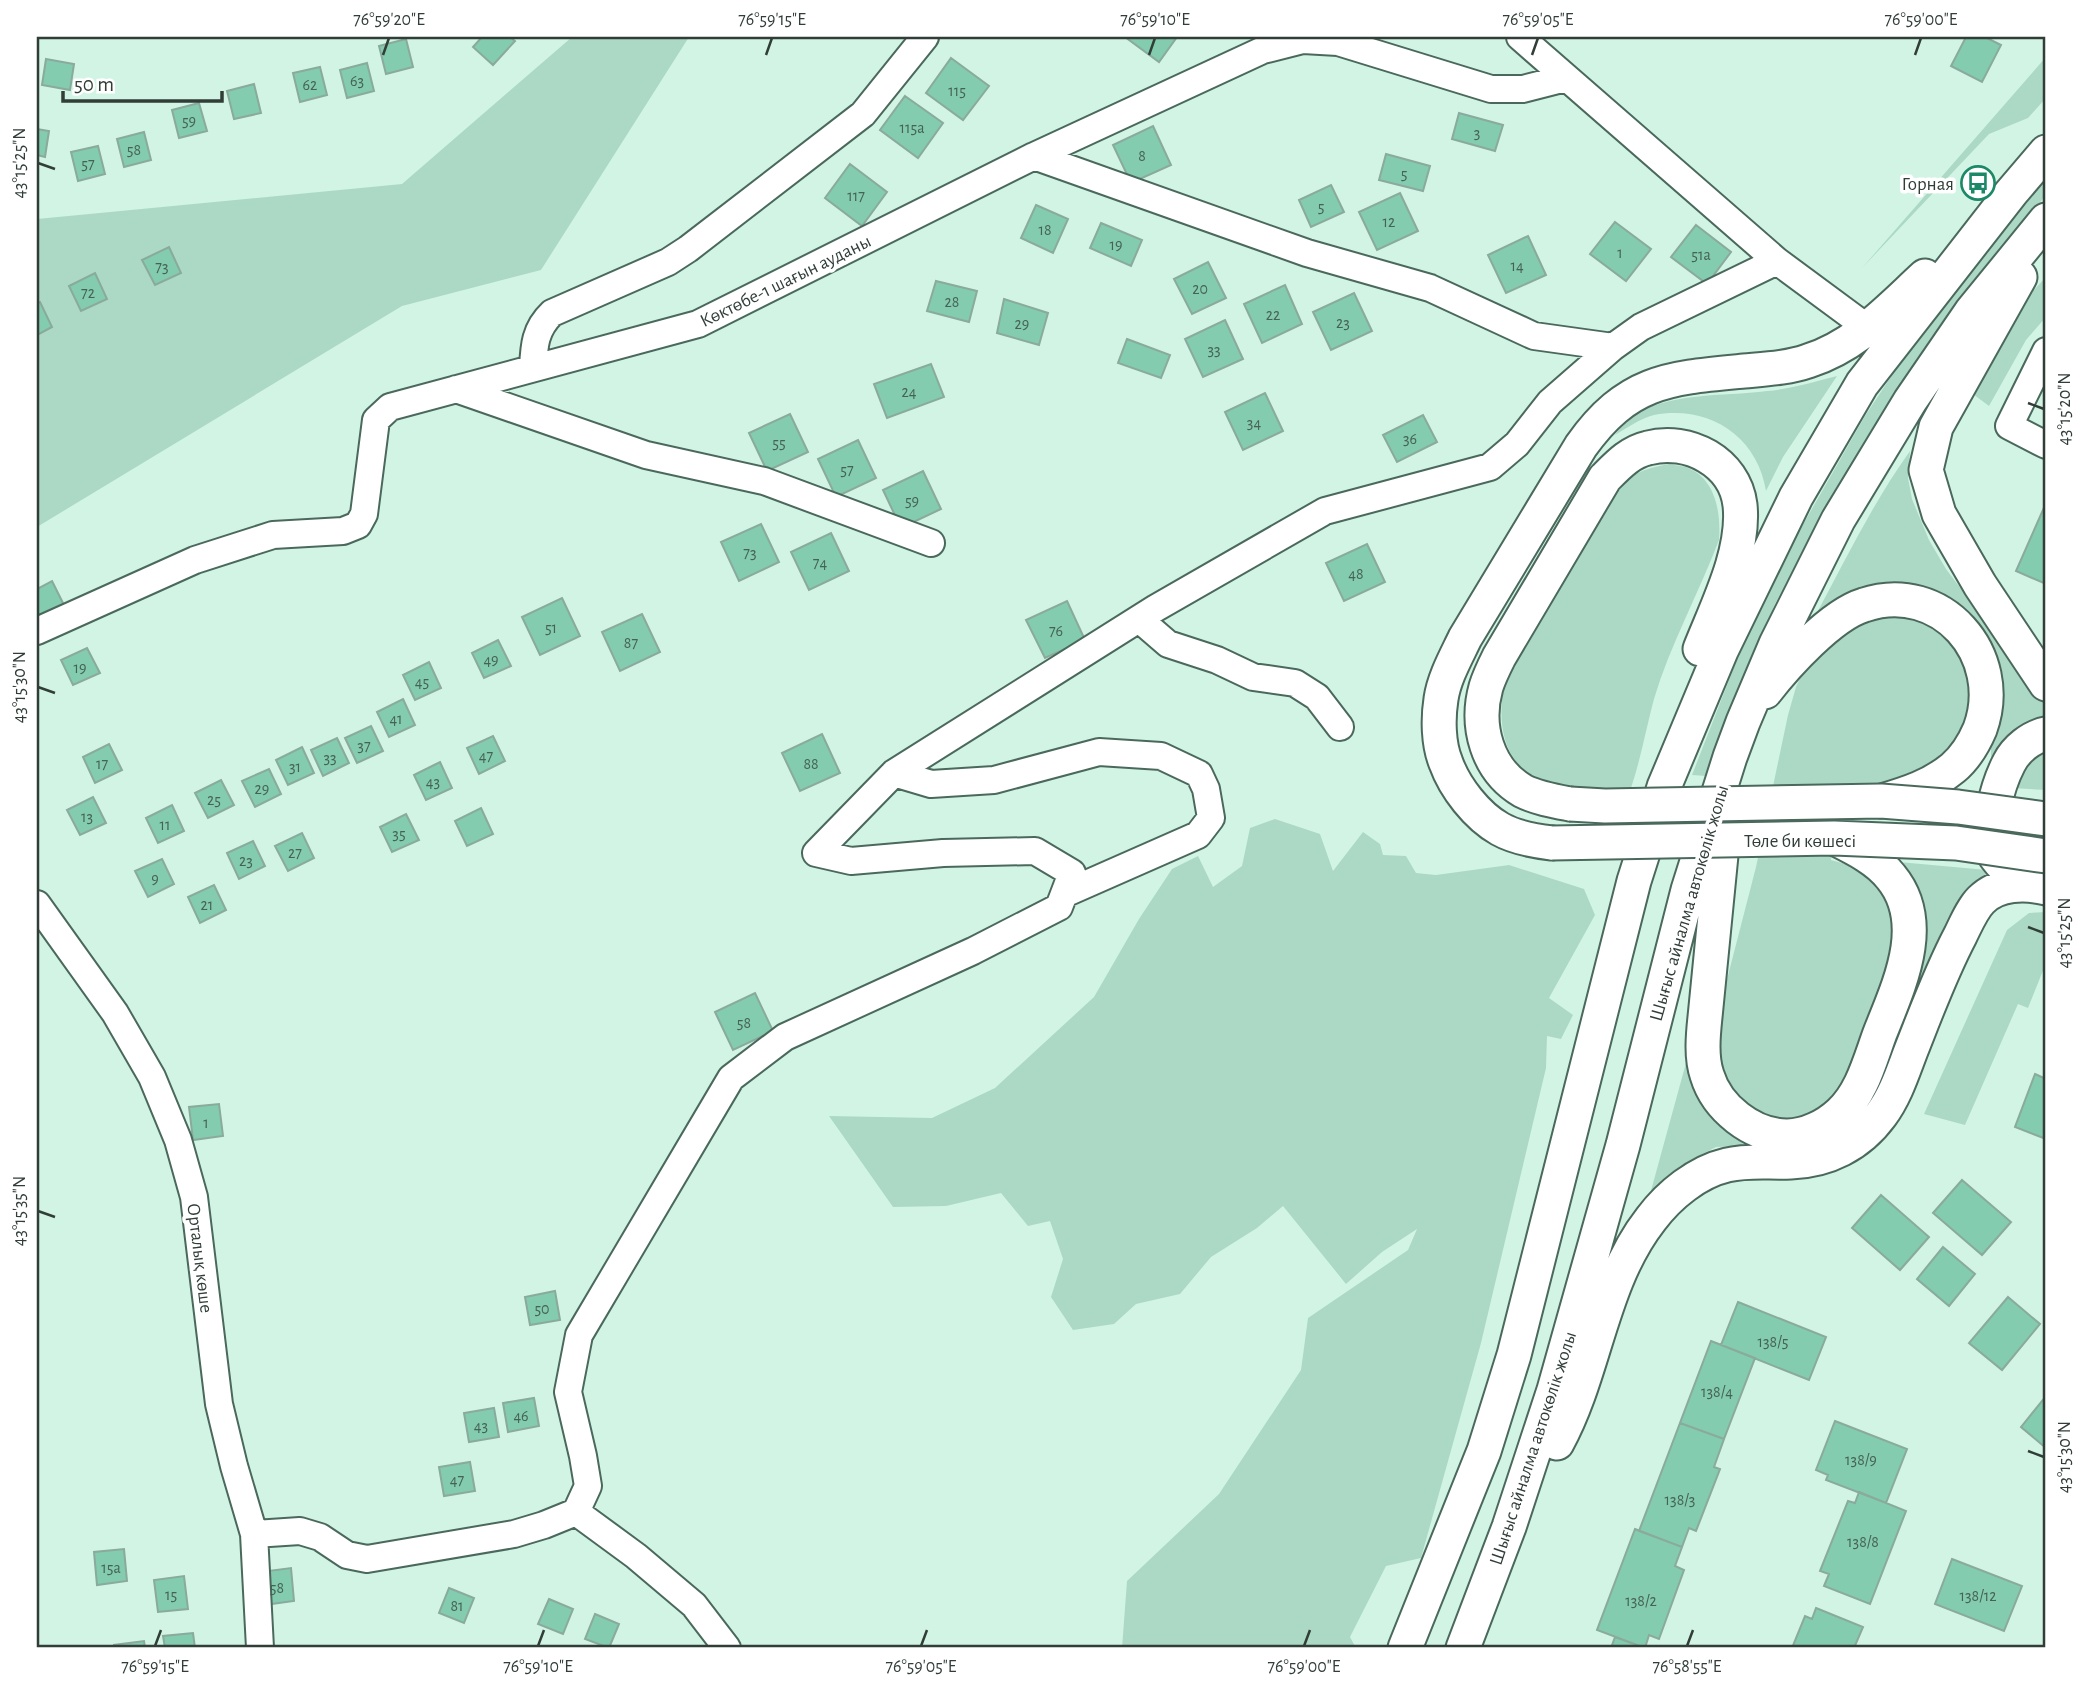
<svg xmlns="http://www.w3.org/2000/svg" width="2083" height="1685" viewBox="0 0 2083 1685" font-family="'Alegreya Sans',sans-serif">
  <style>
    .green { fill: #acd9c5 }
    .building { fill: #83ccaf; stroke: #89aa9c; stroke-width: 2 }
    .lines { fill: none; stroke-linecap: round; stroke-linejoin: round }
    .minor-casing { stroke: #4a695c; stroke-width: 30 }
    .major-casing { stroke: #4a695c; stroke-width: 37 }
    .minor { stroke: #fff; stroke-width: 26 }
    .major { stroke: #fff; stroke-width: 33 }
    .major-bridge-casing { stroke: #4a695c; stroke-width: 37; stroke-linecap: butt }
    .major-bridge { stroke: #fff; stroke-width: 33 }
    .ticks { fill: none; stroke: #313e38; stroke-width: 2.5 }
    .labels { text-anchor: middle; stroke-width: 7; stroke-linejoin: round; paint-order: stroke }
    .number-label { font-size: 16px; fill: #466256 }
    .poi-label { font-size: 19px; fill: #313e38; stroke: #fff; text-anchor: end }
    .street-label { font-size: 19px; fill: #313e38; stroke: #fff }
    .neatline { fill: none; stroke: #313e38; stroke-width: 2.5 }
    .ticks-label { font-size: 18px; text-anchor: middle; fill: #313e38 }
  </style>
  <rect width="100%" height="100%" fill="#d2f4e5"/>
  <path class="green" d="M572 37H689L541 270 402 306 37 527V219L402 184Z
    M2046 57V98L2028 118 1989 134 1862 268Z
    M2046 171V195L1994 258 1949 316 1875 425 1775 604 1706 776 1692 775 1761 598 1865 416 1937 307Z
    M2046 277V317L2026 340 1989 406 1973 394 2030 294Z
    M1837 376 1783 457 1766 491C1757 435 1708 405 1654 415 1641 418 1627 428 1615 435 1620 429 1623 422 1629 418 1670 391 1721 397 1767 391 1790 389 1814 382 1837 376Z
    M1910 451 1908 478 1912 499 1929 540 1946 569 2046 702V722L1991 771V748L1993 734 2001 705 2002 680 1994 650 1981 628 1957 606 1813 620C1844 563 1872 504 1910 451Z
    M1669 464C1674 465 1681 466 1686 467 1716 478 1721 513 1719 540 1699 593 1670 645 1654 699 1646 729 1641 758 1631 788 1606 788 1579 790 1555 785 1501 773 1495 721 1506 676L1604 504C1626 478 1634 470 1669 464Z
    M1865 612 1936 622C1944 633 1963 655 1967 666 1971 676 1970 688 1970 698 1966 747 1933 774 1886 783 1870 786 1853 784 1837 786L1831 860 1856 867 1881 889 1894 914V942L1881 987 1844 1079 1832 1099 1816 1113 1782 1122 1742 1108 1718 1074 1716 1022 1756 867 1788 715 1796 687 1807 663Z
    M2046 747V790L2012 788 2018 764Z
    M1275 819 1320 834 1333 871 1363 832 1380 844 1383 855 1406 856 1416 873 1436 875 1509 865 1584 889 1595 915 1549 998 1573 1015 1561 1039 1547 1036 1546 1068 1481 1343 1421 1558 1386 1566 1350 1637 1356 1648H1122L1127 1581 1219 1494 1301 1370 1308 1318 1408 1250 1417 1229 1382 1252 1346 1284 1283 1206 1257 1228 1211 1257 1180 1294 1136 1304 1114 1324 1073 1330 1051 1297 1063 1259 1050 1221 1028 1226 1001 1193 946 1206 893 1207 829 1116 932 1118 995 1088 1094 997 1139 919 1172 869 1198 856 1213 887 1242 866 1250 828Z
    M1899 862 1987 870 1988 875 1915 1003C1923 956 1935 901 1899 862Z
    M2046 912V963L2028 1008 2018 1004 1965 1125 1924 1114 2007 930 2029 913Z
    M1692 1041 1756 1145 1716 1147 1680 1166 1649 1198Z"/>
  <path class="building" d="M482 37H510L515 41 493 65 473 47Z
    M1125 37H1177L1159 62Z
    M1966 37H1985L2001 45 1982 82 1951 66Z
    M406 39 413 67 386 74 379 46Z
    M951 58 989 86 963 120 926 93Z
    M46 59 74 64 70 90 42 85Z
    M367 63 374 91 347 98 340 70Z
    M320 67 327 95 300 102 293 73Z
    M254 84 261 113 234 119 227 91Z
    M905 96 943 123 918 158 880 130Z
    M199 103 207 131 179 138 172 110Z
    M1459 113 1503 125 1495 151 1452 139Z
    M1153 126 1171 165 1131 183 1113 145Z
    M37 129 49 131 45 157 37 155Z
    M144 132 151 160 124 167 117 139Z
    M98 146 105 174 78 181 71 152Z
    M1386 154 1430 166 1423 191 1379 180Z
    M850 164 887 192 862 226 825 198Z
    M1331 185 1344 212 1311 227 1299 200Z
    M1400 193 1418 231 1377 250 1359 212Z
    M1036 205 1068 219 1053 253 1021 238Z
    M1615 222 1651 249 1626 281 1590 254Z
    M1101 223 1142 240 1131 266 1090 248Z
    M1696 225 1731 252 1707 284 1671 257Z
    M1528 236 1546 275 1506 293 1488 255Z
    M169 247 181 273 155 285 142 260Z
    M1208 262 1226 298 1192 314 1174 279Z
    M95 273 107 299 81 311 69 286Z
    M936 281 977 291 969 322 927 311Z
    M1285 285 1302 324 1262 343 1244 304Z
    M1354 293 1372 331 1331 350 1313 312Z
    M1004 299 1048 313 1039 345 997 333Z
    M40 302 52 327 37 335V303Z
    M1225 320 1243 359 1203 377 1185 339Z
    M1127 339 1170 355 1161 378 1118 363Z
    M931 364 944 397 887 418 874 384Z
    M1265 393 1283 431 1243 450 1225 412Z
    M790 414 808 452 767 471 749 433Z
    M1423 415 1437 442 1397 462 1383 435Z
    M858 440 876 478 836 497 818 459Z
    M923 471 941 509 901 528 883 490Z
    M2046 503V584L2016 571Z
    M761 524 779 562 739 581 721 542Z
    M831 533 849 571 809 590 791 552Z
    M1367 544 1385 582 1344 601 1326 563Z
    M52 581 65 607 38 619 37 589Z
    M562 598 580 636 540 655 522 617Z
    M1067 601 1085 640 1045 658 1026 620Z
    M642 614 660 652 620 671 602 632Z
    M498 640 511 666 484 678 472 653Z
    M87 648 100 673 73 685 61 660Z
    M429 662 441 688 415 700 403 675Z
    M403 699 415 725 389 737 377 712Z
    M371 726 383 751 357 763 345 738Z
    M822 734 840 773 800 791 782 753Z
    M493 736 505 761 479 774 467 748Z
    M337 738 349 763 323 776 311 750Z
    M109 744 122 770 95 783 83 757Z
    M302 747 314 773 288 785 276 760Z
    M440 762 452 788 426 800 414 775Z
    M269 769 281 794 255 807 242 781Z
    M221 780 234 805 208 818 195 793Z
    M93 797 106 823 80 835 67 810Z
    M172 805 184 831 158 843 146 818Z
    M481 808 493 834 467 846 455 821Z
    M406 814 419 840 392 852 380 827Z
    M302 833 314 858 288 871 275 846Z
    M253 841 265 866 239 879 227 853Z
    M162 859 174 884 148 897 135 871Z
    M214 885 226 910 200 923 188 897Z
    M755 993 773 1031 733 1050 715 1012Z
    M2035 1074 2046 1079V1139L2015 1127Z
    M219 1104 223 1136 193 1140 189 1107Z
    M1962 1180 2011 1222 1982 1255 1933 1213Z
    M1881 1195 1929 1237 1900 1270 1852 1228Z
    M1943 1247 1975 1274 1949 1306 1917 1279Z
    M555 1291 560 1320 530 1325 525 1297Z
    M2008 1297 2040 1324 2002 1370 1969 1343Z
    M1738 1302 1826 1337 1809 1380 1721 1345Z
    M1711 1341 1755 1358 1724 1439 1680 1423Z
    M2046 1396V1448L2021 1427Z
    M534 1398 539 1426 508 1432 503 1403Z
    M494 1408 499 1437 469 1442 464 1413Z
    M1835 1421 1907 1449 1886 1503 1826 1480 1828 1475 1816 1470Z
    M1680 1423 1724 1439 1714 1467 1720 1469 1696 1531 1689 1528 1682 1547 1639 1531Z
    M470 1462 475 1491 444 1496 439 1467Z
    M1859 1492 1906 1511 1870 1604 1824 1586 1829 1574 1820 1571 1848 1501 1855 1503Z
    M1635 1529 1682 1547 1675 1566 1684 1570 1659 1639 1649 1635 1645 1648 1597 1630Z
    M124 1549 127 1581 97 1585 94 1552Z
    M1952 1559 2022 1586 2004 1631 1935 1604Z
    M291 1568 294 1601 264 1605 260 1572Z
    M184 1576 188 1609 158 1612 154 1580Z
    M449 1588 474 1598 464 1623 439 1613Z
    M549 1599 573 1609 563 1634 538 1624Z
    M1816 1608 1863 1627 1854 1648H1792L1805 1616 1812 1619Z
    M595 1614 619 1624 609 1648 585 1639Z
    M193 1633 195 1648H165L163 1636Z
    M1615 1637 1645 1648H1646H1611Z
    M144 1641 145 1648H114V1645Z"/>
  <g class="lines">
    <g class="minor-casing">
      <path id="minor" d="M1520 37 1777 261 1869 329 1881 340
        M1034 156 1307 253 1430 288 1534 336 1613 347
        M2046 351 2009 426 2046 445
        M533 368C534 346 535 329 552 313L668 262 688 249 863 114 925 37
        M456 389 646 455 764 481 931 543
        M1139 619 1168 644 1217 660 1253 677 1295 683 1317 697 1340 727
        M37 631 195 560 273 535 343 531 358 525 364 514 376 420 390 407 698 324 1034 156 1263 50 1303 40 1338 42 1491 89H1523L1566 78
        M894 773 931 784 994 780 1099 752 1161 756 1199 774 1206 789 1211 818 1198 835 1064 894
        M37 904 115 1013 152 1077 178 1140 194 1197 219 1404 234 1466 254 1534 260 1648
        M576 1512 636 1556 694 1605 727 1648
        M254 1534 300 1531 320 1537 347 1555 367 1559 514 1534 544 1525 576 1512 588 1486 583 1456 568 1392 579 1335 731 1078 785 1037 973 951 1059 907 1072 873 1035 851 943 853 851 861 816 853 894 773 1156 608 1325 511 1490 467 1517 444 1550 402 1613 347 1641 327 1777 261"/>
    </g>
    <g class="major-casing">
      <path id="major" d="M2020 277 1936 427 1926 470 1939 514 1980 585 2046 684
        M1765 692C1786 665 1831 615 1864 605 1941 579 2007 655 1980 729 1974 743 1966 757 1953 768 1931 786 1909 793 1882 801
        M1570 804C1554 801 1537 798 1523 791 1487 770 1475 726 1486 687 1489 677 1494 667 1499 657L1605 478C1618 465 1630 452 1648 448 1688 437 1735 462 1740 505 1745 552 1717 606 1700 649
        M1724 825 1705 1017C1703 1036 1701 1057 1707 1075 1717 1108 1752 1136 1787 1136 1806 1136 1826 1126 1840 1113 1862 1093 1870 1060 1880 1033 1899 985 1929 923 1891 877 1877 859 1854 848 1834 838
        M1552 843C1534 841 1516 838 1500 829 1477 816 1455 788 1446 763 1438 744 1438 718 1441 699 1444 678 1456 657 1465 638L1581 446C1628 380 1669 378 1744 371 1766 369 1788 368 1808 361 1856 346 1889 309 1925 276
        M2008 871C2004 866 1997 860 1994 854 1984 832 1998 784 2009 763 2016 749 2031 737 2046 734
        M1557 1443C1596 1372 1600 1284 1651 1219 1669 1195 1697 1172 1727 1165 1749 1160 1769 1163 1791 1162 1827 1161 1859 1145 1881 1115 1896 1095 1903 1071 1912 1048 1927 1010 1941 972 1960 936 1966 924 1972 909 1981 900 1998 883 2025 883 2046 888
        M1405 1648 1484 1451 1514 1355 1634 881 1664 787 1721 651 1796 497 1862 384 2011 193 2046 152
        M1463 1648 1509 1527 1554 1390 1623 1145 1688 890 1730 757 1743 722 1776 644 1838 520 1910 401 1971 312 2046 220"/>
    </g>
    <use href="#minor" class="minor"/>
    <use href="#major" class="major"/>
    <g class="major-bridge-casing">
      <path id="major-bridge" d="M1570 804 1605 806 1881 801 1958 807 2046 819
        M1552 843 1834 838 1956 843 2046 856"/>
    </g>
    <use href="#major-bridge" class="major-bridge"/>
  </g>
  <path class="ticks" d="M383 55 389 38M766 55 772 38M1149 55 1155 38M1532 55 1538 38M1915 55 1921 38M38 163 55 169M2028 403 2044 409M38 687 55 693M2028 927 2044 933M38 1211 55 1217M2028 1451 2044 1457M155 1646 161 1630M538 1646 544 1630M921 1646 927 1630M1304 1646 1310 1630M1687 1646 1693 1630"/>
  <defs>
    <g id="bus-ring" transform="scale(1.75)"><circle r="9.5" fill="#fff" stroke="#1b8867" stroke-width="1.5"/><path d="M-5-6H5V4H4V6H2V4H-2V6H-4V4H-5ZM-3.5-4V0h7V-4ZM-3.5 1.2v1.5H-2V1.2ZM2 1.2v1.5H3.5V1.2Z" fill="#1b8867"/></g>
  </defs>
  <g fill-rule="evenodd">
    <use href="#bus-ring" x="1978" y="183"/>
  </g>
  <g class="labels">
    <g class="number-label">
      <text x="357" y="86">63</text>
      <text x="310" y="90">62</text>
      <text x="957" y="96">115</text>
      <text x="189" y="126">59</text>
      <text x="912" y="133">115а</text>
      <text x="1477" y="138">3</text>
      <text x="134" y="155">58</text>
      <text x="1142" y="161">8</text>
      <text x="88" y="169">57</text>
      <text x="1404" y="179">5</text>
      <text x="856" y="201">117</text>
      <text x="1321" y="212">5</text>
      <text x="1389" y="227">12</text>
      <text x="1045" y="235">18</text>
      <text x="1116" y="250">19</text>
      <text x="1620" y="258">1</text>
      <text x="1701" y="260">51а</text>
      <text x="1517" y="271">14</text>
      <text x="162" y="272">73</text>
      <text x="1200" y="294">20</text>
      <text x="88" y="298">72</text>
      <text x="952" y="307">28</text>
      <text x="1273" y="320">22</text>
      <text x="1343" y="328">23</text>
      <text x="1022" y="329">29</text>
      <text x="1214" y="355">33</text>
      <text x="909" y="397">24</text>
      <text x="1254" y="428">34</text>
      <text x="1410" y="444">36</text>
      <text x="779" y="448">55</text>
      <text x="847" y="475">57</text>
      <text x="912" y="506">59</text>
      <text x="750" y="558">73</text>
      <text x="820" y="568">74</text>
      <text x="1356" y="579">48</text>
      <text x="551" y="633">51</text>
      <text x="1056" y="636">76</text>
      <text x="631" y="648">87</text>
      <text x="491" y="665">49</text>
      <text x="80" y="673">19</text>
      <text x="422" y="687">45</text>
      <text x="396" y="724">41</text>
      <text x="364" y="751">37</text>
      <text x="486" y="761">47</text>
      <text x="330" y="763">33</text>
      <text x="102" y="769">17</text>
      <text x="811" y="769">88</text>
      <text x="295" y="772">31</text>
      <text x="433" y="787">43</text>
      <text x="262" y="794">29</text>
      <text x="214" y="805">25</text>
      <text x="87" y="822">13</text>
      <text x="165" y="830">11</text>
      <text x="399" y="839">35</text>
      <text x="295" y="858">27</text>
      <text x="246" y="866">23</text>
      <text x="155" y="884">9</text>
      <text x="207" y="910">21</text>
      <text x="744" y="1028">58</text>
      <text x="206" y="1128">1</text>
      <text x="542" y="1314">50</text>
      <text x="1773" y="1347">138/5</text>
      <text x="1717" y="1397">138/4</text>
      <text x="521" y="1421">46</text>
      <text x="481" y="1431">43</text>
      <text x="1861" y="1465">138/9</text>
      <text x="457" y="1485">47</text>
      <text x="1680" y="1505">138/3</text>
      <text x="1863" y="1547">138/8</text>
      <text x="111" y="1573">15а</text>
      <text x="277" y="1593">58</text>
      <text x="171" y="1600">15</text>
      <text x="1978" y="1601">138/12</text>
      <text x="1641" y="1606">138/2</text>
      <text x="457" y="1611">81</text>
    </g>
    <g class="poi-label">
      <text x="1954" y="190">Горная</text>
    </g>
    <g class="street-label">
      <text transform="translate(785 280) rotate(-26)" y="7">Көктөбе-1 шағын ауданы</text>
      <text x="1800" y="847">Төле би көшесі</text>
      <text transform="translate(1688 903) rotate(-74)" y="7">Шығыс айналма автокөлік жолы</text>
      <text transform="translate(201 1258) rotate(83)" y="7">Орталық көше</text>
      <text transform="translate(1532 1448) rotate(-72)" y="7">Шығыс айналма автокөлік жолы</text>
    </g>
  </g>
  <rect width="2083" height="1685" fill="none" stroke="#ffffff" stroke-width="77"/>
  <path d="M63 91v10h159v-10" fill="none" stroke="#313e38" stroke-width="3.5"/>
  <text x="74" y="91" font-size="21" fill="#313e38" stroke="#ffffff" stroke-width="5" paint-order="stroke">50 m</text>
  <rect x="38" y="38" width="2006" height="1608" class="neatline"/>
  <g class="ticks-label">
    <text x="389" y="25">76°59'20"E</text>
    <text x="772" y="25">76°59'15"E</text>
    <text x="1155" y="25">76°59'10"E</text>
    <text x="1538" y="25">76°59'05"E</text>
    <text x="1921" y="25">76°59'00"E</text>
    <text transform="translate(19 163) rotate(-90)" y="6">43°15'25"N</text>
    <text transform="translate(2064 409) rotate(-90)" y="6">43°15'20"N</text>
    <text transform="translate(19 687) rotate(-90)" y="6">43°15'30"N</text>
    <text transform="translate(2064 933) rotate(-90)" y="6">43°15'25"N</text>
    <text transform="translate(19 1211) rotate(-90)" y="6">43°15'35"N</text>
    <text transform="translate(2064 1457) rotate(-90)" y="6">43°15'30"N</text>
    <text x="155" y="1672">76°59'15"E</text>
    <text x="538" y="1672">76°59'10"E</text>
    <text x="921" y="1672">76°59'05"E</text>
    <text x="1304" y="1672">76°59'00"E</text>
    <text x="1687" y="1672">76°58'55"E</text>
  </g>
</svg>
